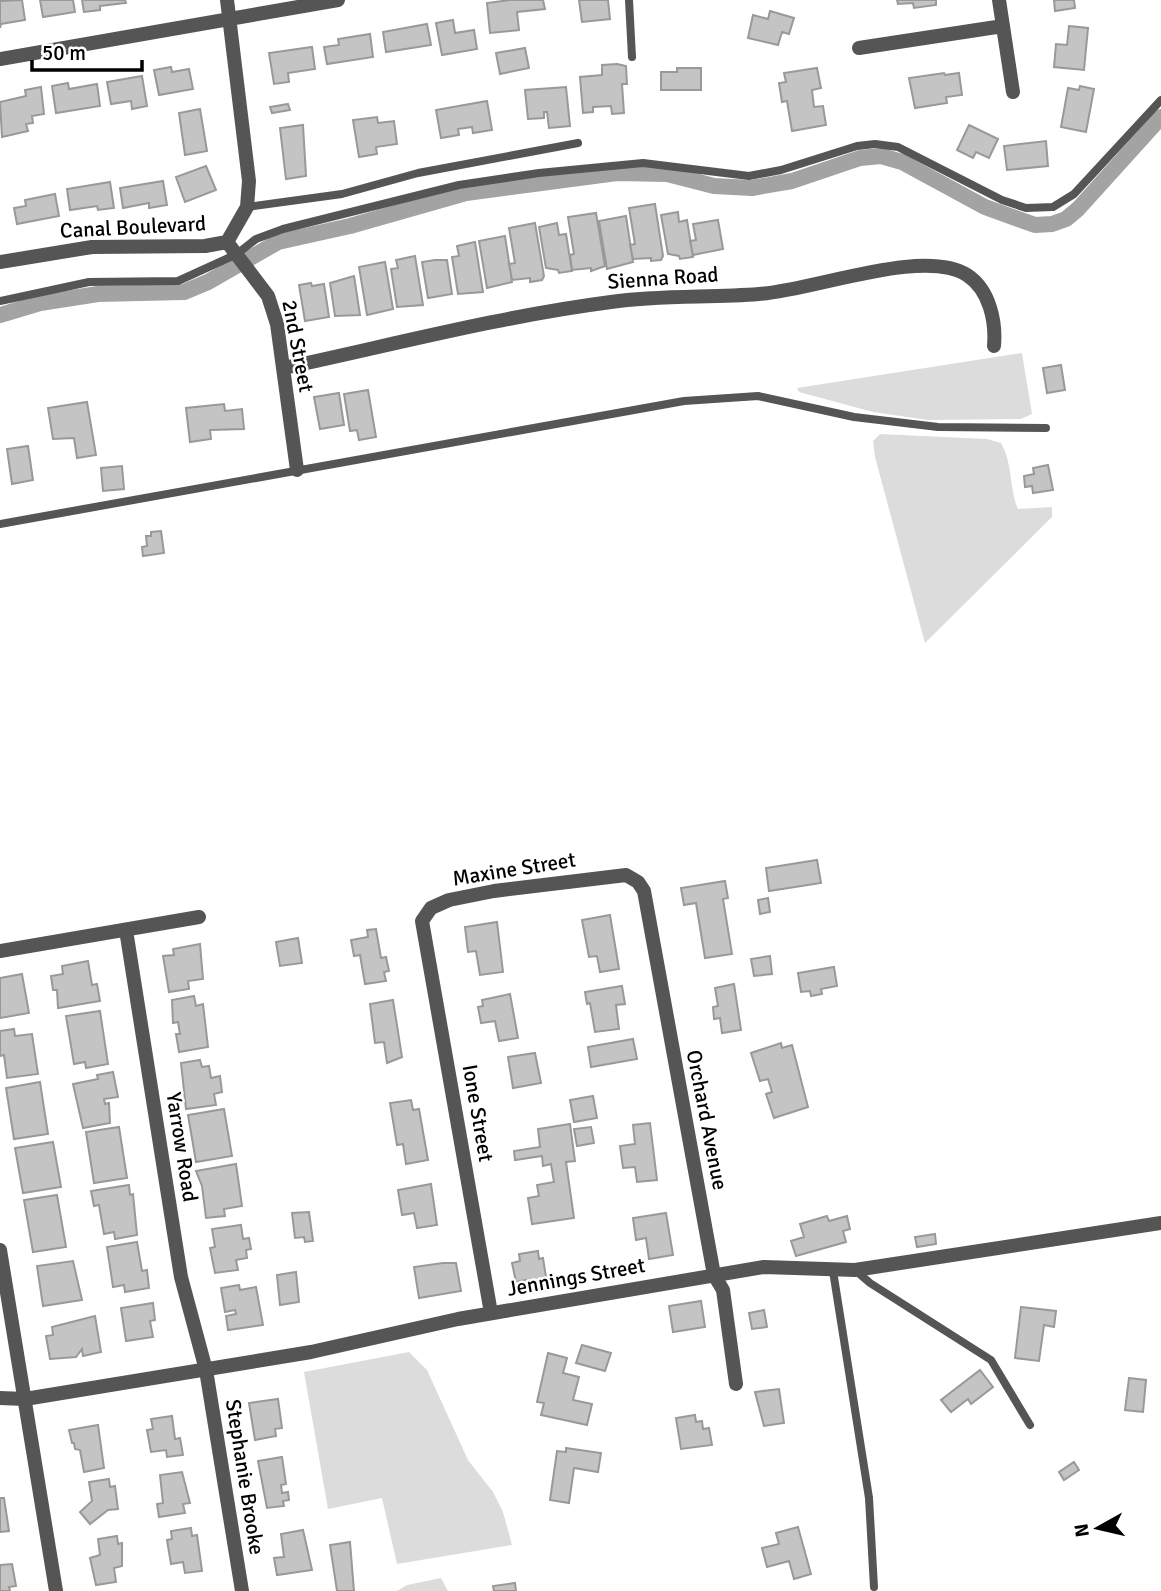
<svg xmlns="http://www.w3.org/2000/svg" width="1161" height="1591" viewBox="0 0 1161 1591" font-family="Signika,sans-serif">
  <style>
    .green { fill: #dcdcdc }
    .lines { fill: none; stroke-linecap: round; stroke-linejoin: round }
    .canal { stroke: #a3a3a3; stroke-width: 16 }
    .building { fill: #c4c4c4; stroke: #999; stroke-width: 2 }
    .lane { stroke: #555; stroke-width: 8 }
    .street { stroke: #555; stroke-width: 14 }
    .labels { text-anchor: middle; stroke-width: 5; stroke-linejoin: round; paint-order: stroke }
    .street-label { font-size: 21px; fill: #000; stroke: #fff }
  </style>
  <rect width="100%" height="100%" fill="#fff"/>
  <path class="green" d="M1022 353 1032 414 1021 419 928 420 873 412 799 392 797 388Z
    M880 434 987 439 1001 443C1013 464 1009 488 1018 509L1052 507V517L925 643 875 457 873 441Z
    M409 1352 427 1370 468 1460 493 1492 503 1512 512 1545 397 1564 382 1498 328 1509 304 1372Z
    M441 1578 448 1591H397L407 1585Z"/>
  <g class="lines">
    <path class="canal" d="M0 315 40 303 98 294 184 292 208 282 278 242 350 226 466 193 617 173 667 174 714 186 752 188 792 181 860 158 881 156 902 162 985 207 1035 225 1052 224 1066 219 1078 209 1161 117"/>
  </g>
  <path class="building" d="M22 0 25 20 1 24 0 28V1Z
    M40 0H73L75 12 43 17Z
    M82 0H125L126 3 100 6V10L84 12Z
    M510 0H543L545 9 517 12 519 30 490 33 487 3Z
    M579 0H608L610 19 582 22Z
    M897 0H936V5L914 8 913 3 898 4Z
    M1054 0H1074L1075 8 1055 11Z
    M770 11 794 18 789 34 782 32 778 45 748 38 753 15 768 19Z
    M453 20 455 33 474 30 477 49 442 55 436 23Z
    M427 24 431 45 386 52 383 32Z
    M1069 26 1088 28 1084 70 1054 67 1056 44 1067 45Z
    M370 34 373 57 327 64 324 47 339 45 338 39Z
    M312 47 315 69 288 73 289 82 274 84 269 53Z
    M525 48 529 68 500 74 496 53Z
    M617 64 626 66 627 84H622L624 113 612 114 611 106 593 107V112L583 113 580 77 602 75V65Z
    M171 67 172 72 189 69 193 89 159 95 154 70Z
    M677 68H701V90H661V72H677Z
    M817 68 821 88 812 90 814 107 823 106 826 125 792 131 787 101 782 102 779 83 786 82 784 73Z
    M944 73 945 75 959 73 962 95 946 97 947 103 915 108 909 78Z
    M142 76 147 106 132 109 131 101 111 104 107 82Z
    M68 83 69 89 97 84 100 106 56 113 52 86Z
    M1080 86 1094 89 1086 132 1061 127 1068 88 1079 90Z
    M41 87 44 114 32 116 33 123 26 124 28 131 2 137 0 102 26 96 25 90Z
    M566 87 570 126 549 128 547 112H544V118L528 119 525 90Z
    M487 101 492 130 473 133 472 127 458 129 459 135 441 138 436 110Z
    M288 104 290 110 272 113 270 107Z
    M200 109 207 151 185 155 179 113Z
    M377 117 378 123 394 121 397 144 376 147 377 154 359 157 353 120Z
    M303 125 306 176 286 179 280 128Z
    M969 125 998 139 989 158 976 152 973 158 957 150Z
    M1046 141 1048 166 1007 170 1004 146Z
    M206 166 216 190 185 202 176 177Z
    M163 181 167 205 149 208V203L123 208 120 188Z
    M110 182 114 208 98 210 97 206 70 210 67 189Z
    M55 194 59 216 17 224 14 208 26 206 25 200Z
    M655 204 663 256 661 260 651 261V258L633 259 630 245 635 244 629 208Z
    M678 212 679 222 687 220 693 257 680 259 679 256 668 254 661 215Z
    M596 213 605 266 591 271V268L572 270 570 255 574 254 568 217Z
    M626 216 633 262 607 269 599 221Z
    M718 220 723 249 693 255 690 241 696 240 693 224Z
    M535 223 544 276 542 280 530 282V278L512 280 509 264 515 263 509 228Z
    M557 223 559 235 566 234 572 271 559 273 558 270 546 268 539 227Z
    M505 236 512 282 487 288 479 241Z
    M475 242 483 292 458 294 452 257 459 256 457 246Z
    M415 256 423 305 397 307 391 269 398 268 396 260Z
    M435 260H447L452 294 428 298 422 262Z
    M385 262 393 309 367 315 359 267Z
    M354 276 360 315 335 316 330 283Z
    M311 283 312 286 324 284 329 317 305 321 299 285Z
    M1061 365 1065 390 1047 393 1043 368Z
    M368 390 376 437 359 440 357 430 350 431 344 394Z
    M339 393 344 425 320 429 314 397Z
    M87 402 96 455 77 458 74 438 53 439 48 408Z
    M224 404 225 411 242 409 244 429 210 430 211 439 190 442 186 408Z
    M28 446 33 480 12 484 7 449Z
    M1048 465 1053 490 1033 493 1032 486 1025 487 1024 476 1034 474 1033 468Z
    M122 466 124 489 103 491 101 468Z
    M161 531 164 553 143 556 142 547 147 546 146 536H151V532Z
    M817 860 821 883 769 891 766 868Z
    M725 881 728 898 723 899 732 954 705 958 696 903 684 905 681 888Z
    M768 898 770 912 760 914 758 900Z
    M610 915 619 969 600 972 597 956 589 957 582 920Z
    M497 922 503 972 480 975 476 951 468 952 465 927Z
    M376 929 381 958 386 957 389 971 384 972 386 981 365 984 360 955 354 956 351 940 368 937 367 930Z
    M298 938 302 963 280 966 276 942Z
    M200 944 203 979 188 981 189 989 169 992 163 956 174 955 173 949Z
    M770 956 772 974 754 976 751 959Z
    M88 961 92 985 97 984 100 1001 58 1008 57 990H53L51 976 63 974 62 966Z
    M834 967 837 986 821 989 822 994 811 996 810 991 801 992 798 973Z
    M22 974 29 1013 0 1018V978Z
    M734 984 741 1030 722 1033 720 1018 714 1019 713 1007 718 1006 715 988Z
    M622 986 625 1004 616 1005 619 1029 595 1032 590 1003 587 1004 585 992Z
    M510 994 518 1038 499 1041 495 1021 481 1023 478 1007 483 1006 482 1000Z
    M194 996 196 1006 203 1004 208 1047 179 1052 176 1034H180L178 1022 173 1023 172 1000Z
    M393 1000 402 1057 387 1063 384 1042 375 1043 370 1004Z
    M100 1011 108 1064 86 1068 85 1062 74 1064 66 1016Z
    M14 1029 15 1036 32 1034 38 1074 7 1078 4 1055 0 1056V1031Z
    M633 1039 637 1059 591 1067 588 1047Z
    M781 1043 782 1048 792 1045 808 1107 774 1118 766 1094 772 1092 768 1079 760 1081 751 1053Z
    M535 1053 541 1083 513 1088 508 1057Z
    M200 1060 202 1067 209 1066 211 1078 220 1076 222 1092 214 1094 216 1105 186 1109 181 1063Z
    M113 1072 118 1097 104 1099 105 1104 109 1103 110 1123 83 1128 73 1084 98 1079 97 1075Z
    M40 1082 48 1134 14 1139 6 1088Z
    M593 1096 597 1118 574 1122 570 1100Z
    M411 1100 413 1110 419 1109 428 1160 406 1164 403 1144 397 1145 390 1103Z
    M224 1109 232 1156 196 1162 188 1115Z
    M650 1123 657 1180 637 1182 635 1167 623 1168 620 1146 635 1144 633 1125Z
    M570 1124 575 1161 566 1162 574 1218 532 1224 528 1198 539 1196 537 1185 554 1182 551 1164 543 1166 542 1156 515 1160 514 1151 540 1147 538 1129Z
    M119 1127 127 1178 94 1183 86 1132Z
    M591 1127 594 1143 577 1146 574 1129Z
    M53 1142 61 1187 23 1193 15 1148Z
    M236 1164 242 1206 224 1209 225 1216 206 1218 202 1186 196 1171Z
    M431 1184 437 1225 417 1228 414 1213 402 1215 398 1190Z
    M129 1185 130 1195 133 1194 137 1235 115 1239 114 1232 104 1234 99 1205 94 1206 91 1191Z
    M57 1195 66 1247 33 1252 24 1200Z
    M309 1212 313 1241 305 1242 304 1237 295 1238 292 1213Z
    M666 1213 673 1255 649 1259 646 1238 636 1240 633 1218Z
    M827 1216 829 1221 847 1216 850 1229 843 1231 846 1242 796 1256 791 1241 804 1237 800 1224Z
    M241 1225 243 1239 249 1238 251 1249 246 1250 247 1258 236 1260 238 1270 215 1273 210 1248 215 1247 212 1229Z
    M935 1234 936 1244 917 1247 915 1237Z
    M137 1242 142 1271 147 1270 149 1288 125 1292 124 1285 113 1287 107 1247Z
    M538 1251 539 1259 543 1258 548 1290 529 1293 526 1280 516 1282 512 1263 520 1261 519 1254Z
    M73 1261 82 1300 43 1306 37 1266Z
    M443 1263H456L461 1291 419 1298 414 1267Z
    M296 1272 299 1302 280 1305 277 1275Z
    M239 1285 240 1290 256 1287 263 1325 228 1330 226 1316 236 1314 235 1310 225 1312 221 1288Z
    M701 1301 705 1327 673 1332 669 1306Z
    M153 1303 155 1320 150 1321 153 1337 126 1341 121 1308Z
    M1021 1307 1056 1311 1054 1327 1044 1325 1039 1361 1015 1358Z
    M764 1310 767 1327 752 1329 749 1313Z
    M95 1316 101 1352 83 1356 82 1349 76 1357 50 1359 46 1336 53 1335 52 1327Z
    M582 1345 611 1353 605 1371 576 1363Z
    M548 1353 567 1358 563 1373 579 1377 573 1400 592 1404 587 1425 541 1415 544 1403 537 1402Z
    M980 1370 993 1387 971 1404 968 1399 951 1412 941 1400Z
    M1129 1378 1146 1380 1143 1412 1125 1410Z
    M779 1389 784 1423 764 1426 755 1392Z
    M278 1399 282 1428 275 1429 276 1436 255 1440 249 1403Z
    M695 1415 696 1422 702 1421 703 1429 709 1428 712 1445 681 1449 676 1418Z
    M172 1416 175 1439 180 1438 183 1455 167 1457 166 1450 151 1452 147 1430 153 1429 151 1419Z
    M98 1425 104 1468 84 1472 80 1450 75 1449 74 1443H72L69 1430Z
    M566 1448 601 1453 598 1472 574 1468 569 1503 550 1500 557 1451 566 1452Z
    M282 1457 286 1484 281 1485 282 1493 288 1492 289 1500 283 1501 284 1506 267 1508 258 1461Z
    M1074 1462 1079 1470 1064 1480 1059 1472Z
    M182 1472 190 1503 183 1504 185 1513 159 1517 157 1504 163 1503 160 1475Z
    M109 1479 110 1487 115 1486 118 1509 108 1510 90 1524 80 1512 92 1501 89 1482Z
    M0 1498H4L9 1531 0 1532Z
    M798 1527 811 1574 794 1579 789 1561 767 1567 762 1548 779 1544 776 1533Z
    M191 1528 192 1536 197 1535 202 1571 185 1573 183 1562 171 1564 167 1540 172 1539 171 1531Z
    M303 1530 312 1570 277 1575 274 1558 284 1557 281 1534Z
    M117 1536 118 1544 122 1543V1566L114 1568 116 1582 96 1585 90 1558 100 1555 98 1539Z
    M350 1542 354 1591H337L330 1545Z
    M12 1564 16 1586 9 1587 10 1591H0V1565Z
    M515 1583 516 1591H494L493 1586Z"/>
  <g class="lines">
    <path class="lane" d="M629 0 632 57
      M247 207 342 194 418 173 578 143
      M0 301 89 282 178 281 237 254 256 239 283 229 459 185 539 173 643 163 749 176 781 170 857 146 875 144 898 147 1002 200 1026 208 1053 207 1074 194 1161 100
      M0 524 684 401 758 396 854 417 938 427 1046 428
      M855 1270 870 1283 991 1360 1030 1425
      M833 1271 869 1498 874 1587"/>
    <path class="street" d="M999 0 1013 92
      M859 48 1003 26
      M0 59 338 0
      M227 242 268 296 277 324 297 470
      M0 262 92 247 205 246 227 242 247 207 249 181 227 0
      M284 368C392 345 502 316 611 302 660 295 710 298 759 294 812 291 923 247 967 275 990 290 996 322 994 346
      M126 930 181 1277 206 1370 242 1591
      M0 951 199 917
      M0 1250 56 1591
      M491 1313 422 921 431 908 449 900 494 891 626 875 638 882 644 891 714 1275 723 1290 736 1384
      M0 1398 25 1399 311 1352 458 1319 764 1267 855 1270 1161 1223"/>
  </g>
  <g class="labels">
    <g class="street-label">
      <text transform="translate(133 227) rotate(-3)" y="7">Canal Boulevard</text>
      <text transform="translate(663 278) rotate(-4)" y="7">Sienna Road</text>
      <text transform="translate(298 346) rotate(79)" y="7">2nd Street</text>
      <text transform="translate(514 869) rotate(-9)" y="7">Maxine Street</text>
      <text transform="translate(478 1113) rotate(80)" y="7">Ione Street</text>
      <text transform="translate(707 1120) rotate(79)" y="7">Orchard Avenue</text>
      <text transform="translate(182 1147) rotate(81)" y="7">Yarrow Road</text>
      <text transform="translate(576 1277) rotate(-10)" y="7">Jennings Street</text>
      <text transform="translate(245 1477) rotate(81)" y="7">Stephanie Brooke</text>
    </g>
  </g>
  <g transform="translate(1098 1528) rotate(262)" stroke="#ffffff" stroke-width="5" paint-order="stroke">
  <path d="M0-5L12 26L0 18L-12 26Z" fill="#000000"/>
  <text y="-10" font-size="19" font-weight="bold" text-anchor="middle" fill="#000000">N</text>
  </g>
  <path d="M32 60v10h110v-10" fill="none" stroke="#000000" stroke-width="3.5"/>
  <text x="42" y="60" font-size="21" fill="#000000" stroke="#ffffff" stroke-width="5" paint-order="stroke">50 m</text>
</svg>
